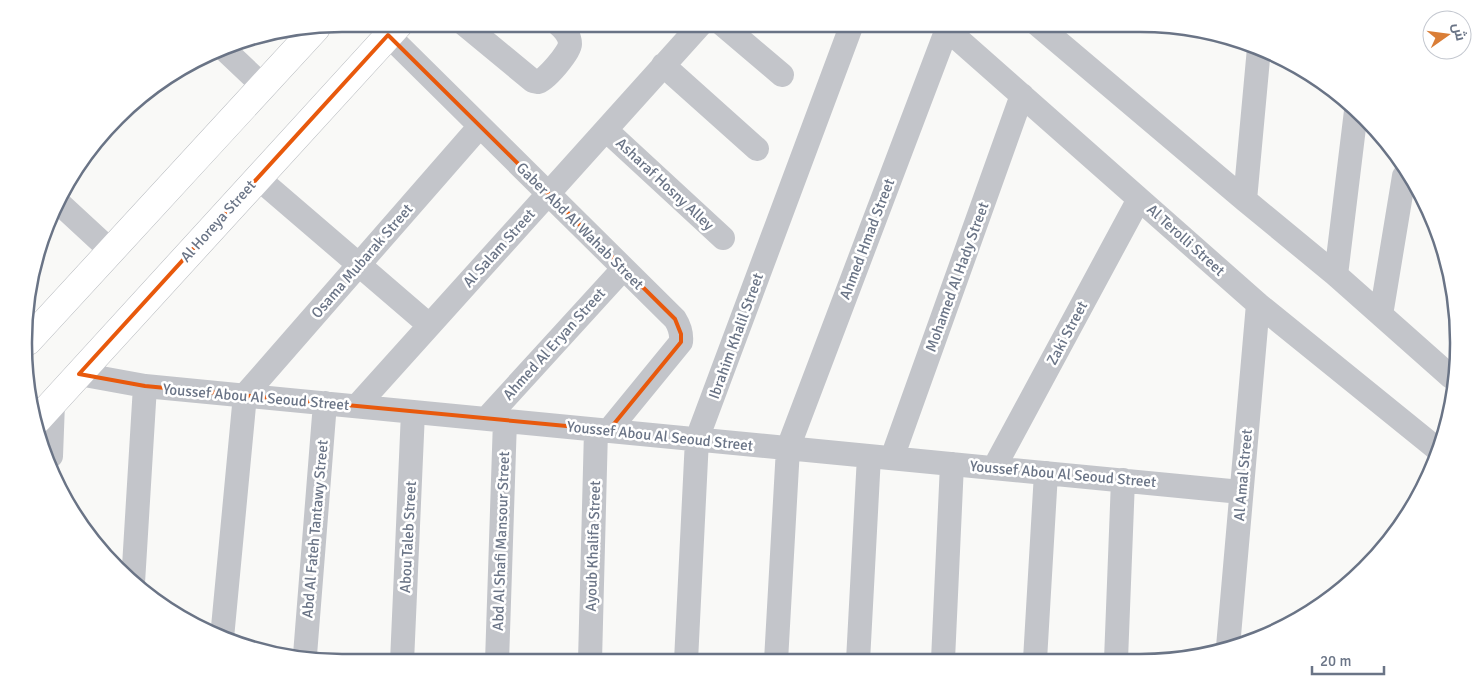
<svg xmlns="http://www.w3.org/2000/svg" width="1482" height="686" viewBox="0 0 1482 686" font-family="Signika,Cairo,sans-serif">
  <style>
    .lines { fill: none; stroke-linecap: round; stroke-linejoin: round }
    .major-casing { stroke: #b6b9be; stroke-width: 29 }
    .minor { stroke: #c3c5ca; stroke-width: 24 }
    .major { stroke: #fff; stroke-width: 28 }
    .marked { fill: none; stroke: #e8590c; stroke-width: 4; stroke-linejoin: round }
    .labels { text-anchor: middle; stroke-width: 5; stroke-linejoin: round; paint-order: stroke }
    .street-label { font-size: 15px; fill: #6a7486; stroke: #fff }
    .rim { fill: none; stroke: #6a7486; stroke-width: 2.5 }
  </style>
  <rect width="100%" height="100%" fill="#f9f9f7"/>
  <g class="lines">
    <g class="major-casing">
      <path id="major" d="M28 341 316 28
        M38 419 399 24"/>
    </g>
    <path class="minor" d="M464 24 533 81 538 82C545 81 570 52 570 44 570 35 564 29 558 24
      M722 24 782 75
      M941 24 1258 304 1437 449
      M1037 24 1245 200 1336 275 1451 377
      M388 35 675 319C680 327 682 333 681 342L609 430
      M225 50 263 86
      M663 65 757 149
      M606 130 723 238
      M258 178 429 325
      M1245 200 1259 48
      M59 203 111 251
      M1336 275 1356 111
      M1381 315 1404 176
      M79 374 145 386 1241 492
      M357 406 701 24
      M486 419 623 269
      M51 456 53 403
      M892 458 1022 95
      M994 468 1139 199
      M133 583 145 386
      M222 638 245 395 480 126
      M1228 647 1258 304
      M305 655 325 403
      M943 660 952 464
      M1035 660 1046 473
      M1116 660 1123 480
      M590 661 596 430
      M686 661 697 439 852 24
      M776 661 788 448 947 29
      M858 661 869 456
      M402 662 413 412
      M497 662 505 420"/>
    <use href="#major" class="major"/>
  </g>
  <path class="marked" d="M388 35 675 319 681 334V342L609 430 145 386 79 374Z"/>
  <g class="labels">
    <g class="street-label">
      <text transform="translate(665 184) rotate(43)" y="5">Asharaf Hosny Alley</text>
      <text transform="translate(218 221) rotate(-48)" y="5">Al Horeya Street</text>
      <text transform="translate(580 226) rotate(45)" y="5">Gaber Abd Al Wahab Street</text>
      <text transform="translate(867 239) rotate(-69)" y="5">Ahmed Hmad Street</text>
      <text transform="translate(1186 240) rotate(42)" y="5">Al Terolli Street</text>
      <text transform="translate(499 248) rotate(-48)" y="5">Al Salam Street</text>
      <text transform="translate(362 261) rotate(-49)" y="5">Osama Mubarak Street</text>
      <text transform="translate(957 277) rotate(-70)" y="5">Mohamed Al Hady Street</text>
      <text transform="translate(1067 333) rotate(-62)" y="5">Zaki Street</text>
      <text transform="translate(736 336) rotate(-70)" y="5">Ibrahim Khalil Street</text>
      <text transform="translate(554 344) rotate(-48)" y="5">Ahmed Al Eryan Street</text>
      <text transform="translate(256 397) rotate(5)" y="5">Youssef Abou Al Seoud Street</text>
      <text transform="translate(660 436) rotate(6)" y="5">Youssef Abou Al Seoud Street</text>
      <text transform="translate(1063 474) rotate(5)" y="5">Youssef Abou Al Seoud Street</text>
      <text transform="translate(1243 475) rotate(-85)" y="5">Al Amal Street</text>
      <text transform="translate(315 529) rotate(-85)" y="5">Abd Al Fateh Tantawy Street</text>
      <text transform="translate(408 537) rotate(-87)" y="5">Abou Taleb Street</text>
      <text transform="translate(501 541) rotate(-88)" y="5">Abd Al Shafi Mansour Street</text>
      <text transform="translate(593 546) rotate(-88)" y="5">Ayoub Khalifa Street</text>
    </g>
  </g>
  <path d="M0 0H1482V686H0ZM342 32H1140A310 310 0 0 1 1450 342V344A310 310 0 0 1 1140 654H342A310 310 0 0 1 32 344V342A310 310 0 0 1 342 32Z" fill="#fff" fill-rule="evenodd"/>
  <path class="rim" d="M342 32H1140A310 310 0 0 1 1450 342V344A310 310 0 0 1 1140 654H342A310 310 0 0 1 32 344V342A310 310 0 0 1 342 32Z"/>
  <g transform="translate(1447 35) rotate(76)"><circle r="24" fill="#ffffff" stroke="#c3c7cf"/>
  <path d="M0-4L9 19L0 12L-9 19Z" fill="#da7e37"/>
  <text y="-8" font-size="14" font-weight="bold" text-anchor="middle" fill="#6a7486">ش</text>
  </g>
  <path d="M1312 666v8h72v-8" fill="none" stroke="#6a7486" stroke-width="2.5"/>
  <text x="1320" y="666" font-size="15" fill="#6a7486" stroke="#ffffff" stroke-width="4" paint-order="stroke">20 m</text>
</svg>
